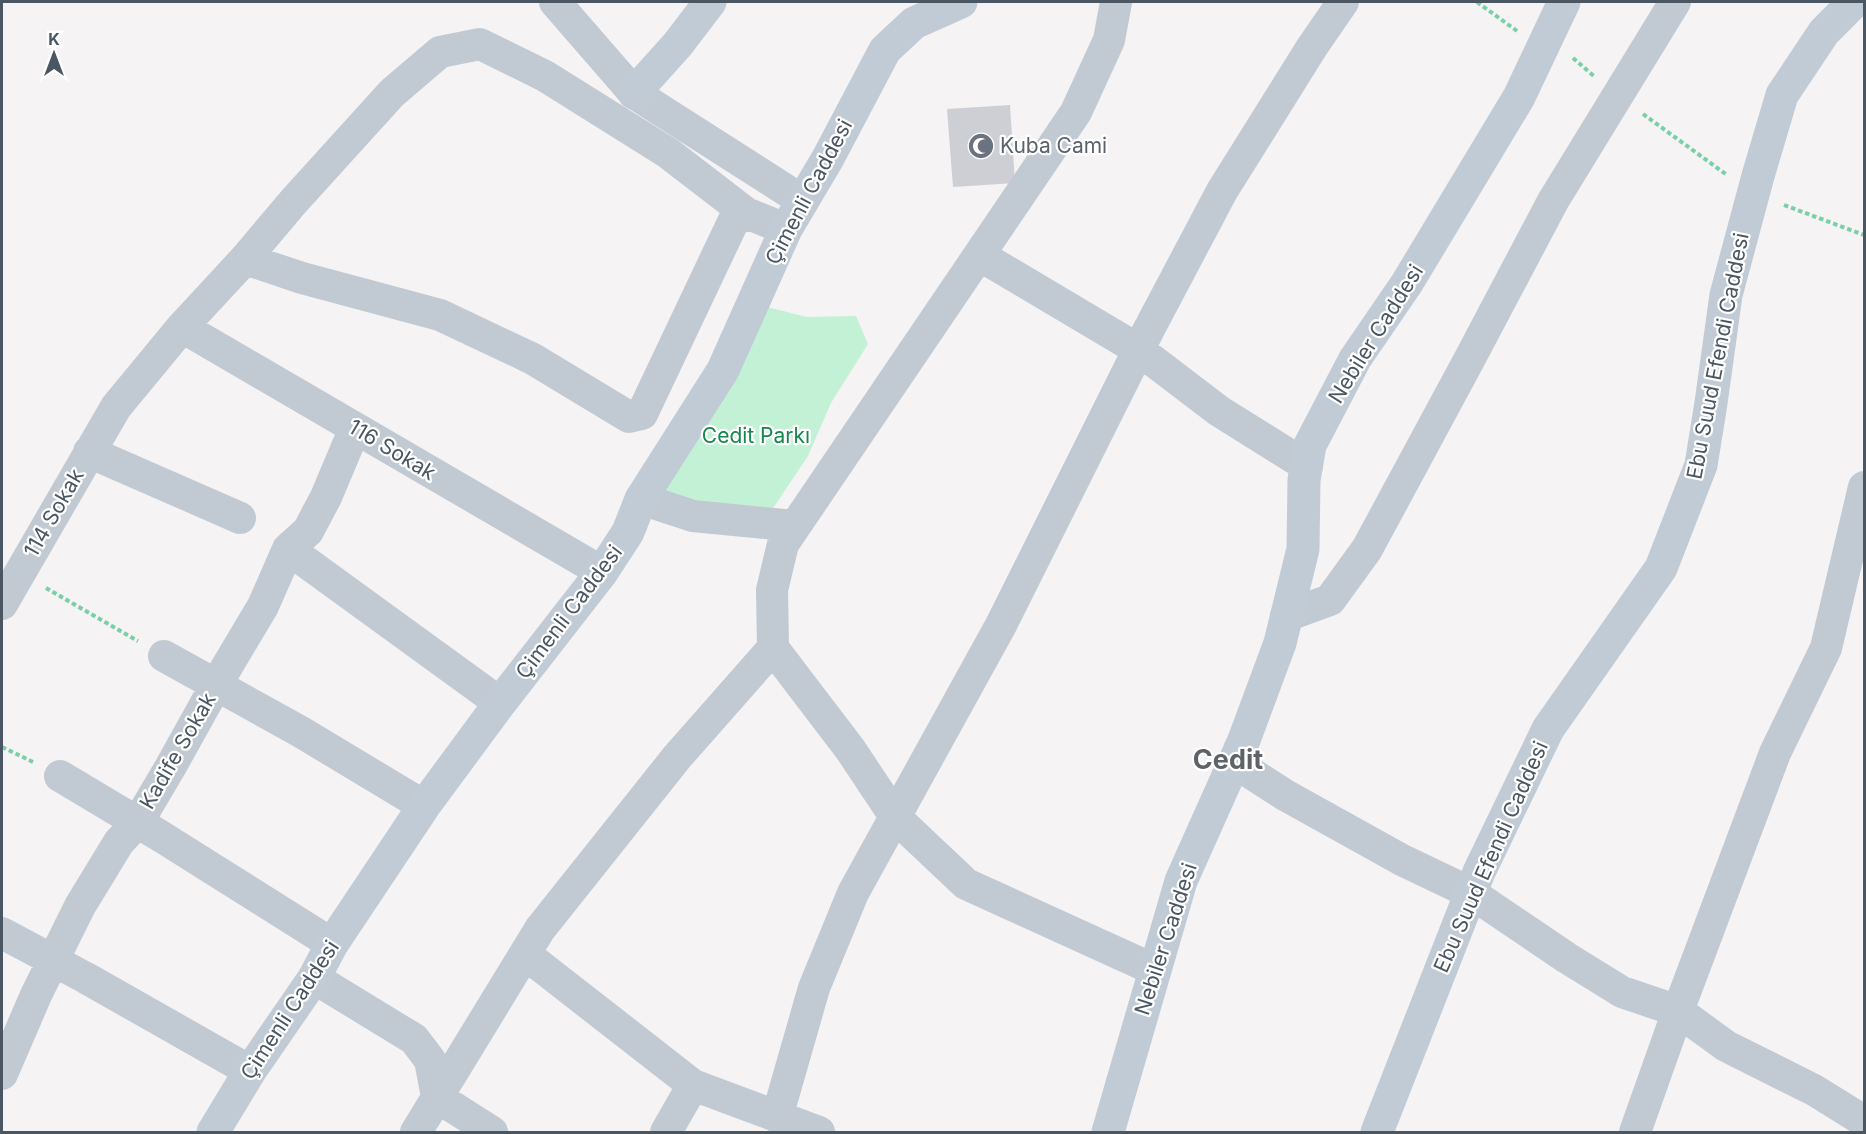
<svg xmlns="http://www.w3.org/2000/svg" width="1866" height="1134" viewBox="0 0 1866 1134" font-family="Inter,sans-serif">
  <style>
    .green { fill: #c3f1d5 }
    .building { fill: #cdcfd5 }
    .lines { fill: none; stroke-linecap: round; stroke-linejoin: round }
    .path { stroke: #7ad0a6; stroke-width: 4; stroke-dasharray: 4.5 3; stroke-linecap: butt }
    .street { stroke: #c1cad2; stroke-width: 32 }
    .secondary { stroke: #c1cbd6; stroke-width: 33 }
    .labels { text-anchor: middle; stroke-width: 4.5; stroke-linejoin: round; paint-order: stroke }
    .worship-label { font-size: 21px; fill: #5b616d; stroke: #fff; text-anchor: start }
    .street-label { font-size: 21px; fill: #4a5661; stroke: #fff }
    .park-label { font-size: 21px; fill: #17864f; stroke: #fff }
    .district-label { font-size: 27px; font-weight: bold; fill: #5f6368; stroke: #fff }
  </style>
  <rect width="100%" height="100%" fill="#f5f3f3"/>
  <path class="green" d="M767 307 807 317 856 316 868 344 831 403 808 456 767 517 660 497Z"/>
  <path class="building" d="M1010 105 1015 183 953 187 947 109Z"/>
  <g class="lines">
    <path class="path" d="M1477 2 1517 31
      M1573 58 1595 77
      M1643 114 1727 175
      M1784 205 1864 235
      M46 588 138 641
      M2 747 33 762"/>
    <path class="street" d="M555 2 634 93 803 201
      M1116 2 1109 40 1076 112 783 544 772 590 773 648 850 749 896 818 966 884 1155 970
      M979 255 1139 350 1219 411 1307 466
      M245 259 302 278 440 315 533 359 629 417 642 414 733 222 746 213 786 229
      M182 327 602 572
      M89 452 240 518
      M641 499 693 516 795 526
      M288 549 500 703
      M2 604 116 407 182 327 245 259 294 201 392 93 440 52 480 44 545 76 668 153 746 213
      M1286 616 1330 600 1367 549 1469 360 1553 201 1675 2
      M164 656 301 732 424 806
      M1234 762 1285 795 1402 860 1471 893 1567 958 1622 992 1678 1011 1726 1046 1814 1090 1864 1121
      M60 776 162 837 332 944
      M2 933 86 978 250 1071
      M525 954 693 1085
      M314 978 414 1039 430 1060 437 1097 492 1132
      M2 1074 36 995 80 906 119 842 138 822 171 766 216 685 263 606 288 549 308 531 326 497 355 428
      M777 1117 814 988 853 893 1001 625 1148 331 1222 191 1312 47 1343 2
      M416 1132 540 929 677 757 773 648
      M666 1132 693 1085 819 1132
      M1635 1132 1678 1011 1775 753 1826 648 1864 487"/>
    <path class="secondary" d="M634 93 678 44 710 2
      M213 1132 250 1071 314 978 332 944 424 806 500 703 602 572 628 532 641 499 723 370 786 229 828 158 885 50 914 23 961 2
      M1108 1132 1181 881 1244 740 1280 643 1303 549 1304 480 1310 445 1355 359 1407 283 1519 97 1564 2
      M1377 1132 1479 872 1548 729 1661 568 1701 465 1711 403 1726 295 1758 176 1782 95 1824 32 1854 2"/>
  </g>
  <defs>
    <g id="mosque-disc" transform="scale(1.35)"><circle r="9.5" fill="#6b7280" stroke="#fff"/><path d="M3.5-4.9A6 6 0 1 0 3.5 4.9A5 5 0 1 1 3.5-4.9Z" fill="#fff"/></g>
  </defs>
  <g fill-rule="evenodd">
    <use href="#mosque-disc" x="981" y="146"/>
  </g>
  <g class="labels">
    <g class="worship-label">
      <text x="1000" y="153">Kuba Cami</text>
    </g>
    <g class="street-label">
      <text transform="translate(809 192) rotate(-62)" y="7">Çimenli Caddesi</text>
      <text transform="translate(1376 334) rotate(-58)" y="7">Nebiler Caddesi</text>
      <text transform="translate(1718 356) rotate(-79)" y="7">Ebu Suud Efendi Caddesi</text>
      <text transform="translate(392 450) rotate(31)" y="7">116 Sokak</text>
      <text transform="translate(54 513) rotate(-60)" y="7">114 Sokak</text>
      <text transform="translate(569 612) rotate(-53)" y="7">Çimenli Caddesi</text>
      <text transform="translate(178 751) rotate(-60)" y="7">Kadife Sokak</text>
      <text transform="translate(1491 857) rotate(-66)" y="7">Ebu Suud Efendi Caddesi</text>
      <text transform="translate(1166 939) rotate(-72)" y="7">Nebiler Caddesi</text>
      <text transform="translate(290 1010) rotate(-57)" y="7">Çimenli Caddesi</text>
    </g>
    <g class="park-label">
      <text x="756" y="443">Cedit Parkı</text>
    </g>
    <g class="district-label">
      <text x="1228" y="769">Cedit</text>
    </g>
  </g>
  <rect width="1866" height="1134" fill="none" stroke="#4a5661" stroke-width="6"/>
  <g transform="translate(54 54)" stroke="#ffffff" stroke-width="4.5" paint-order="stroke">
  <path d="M0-4.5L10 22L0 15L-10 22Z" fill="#4a5661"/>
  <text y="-9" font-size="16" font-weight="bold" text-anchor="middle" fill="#4a5661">K</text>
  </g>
</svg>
